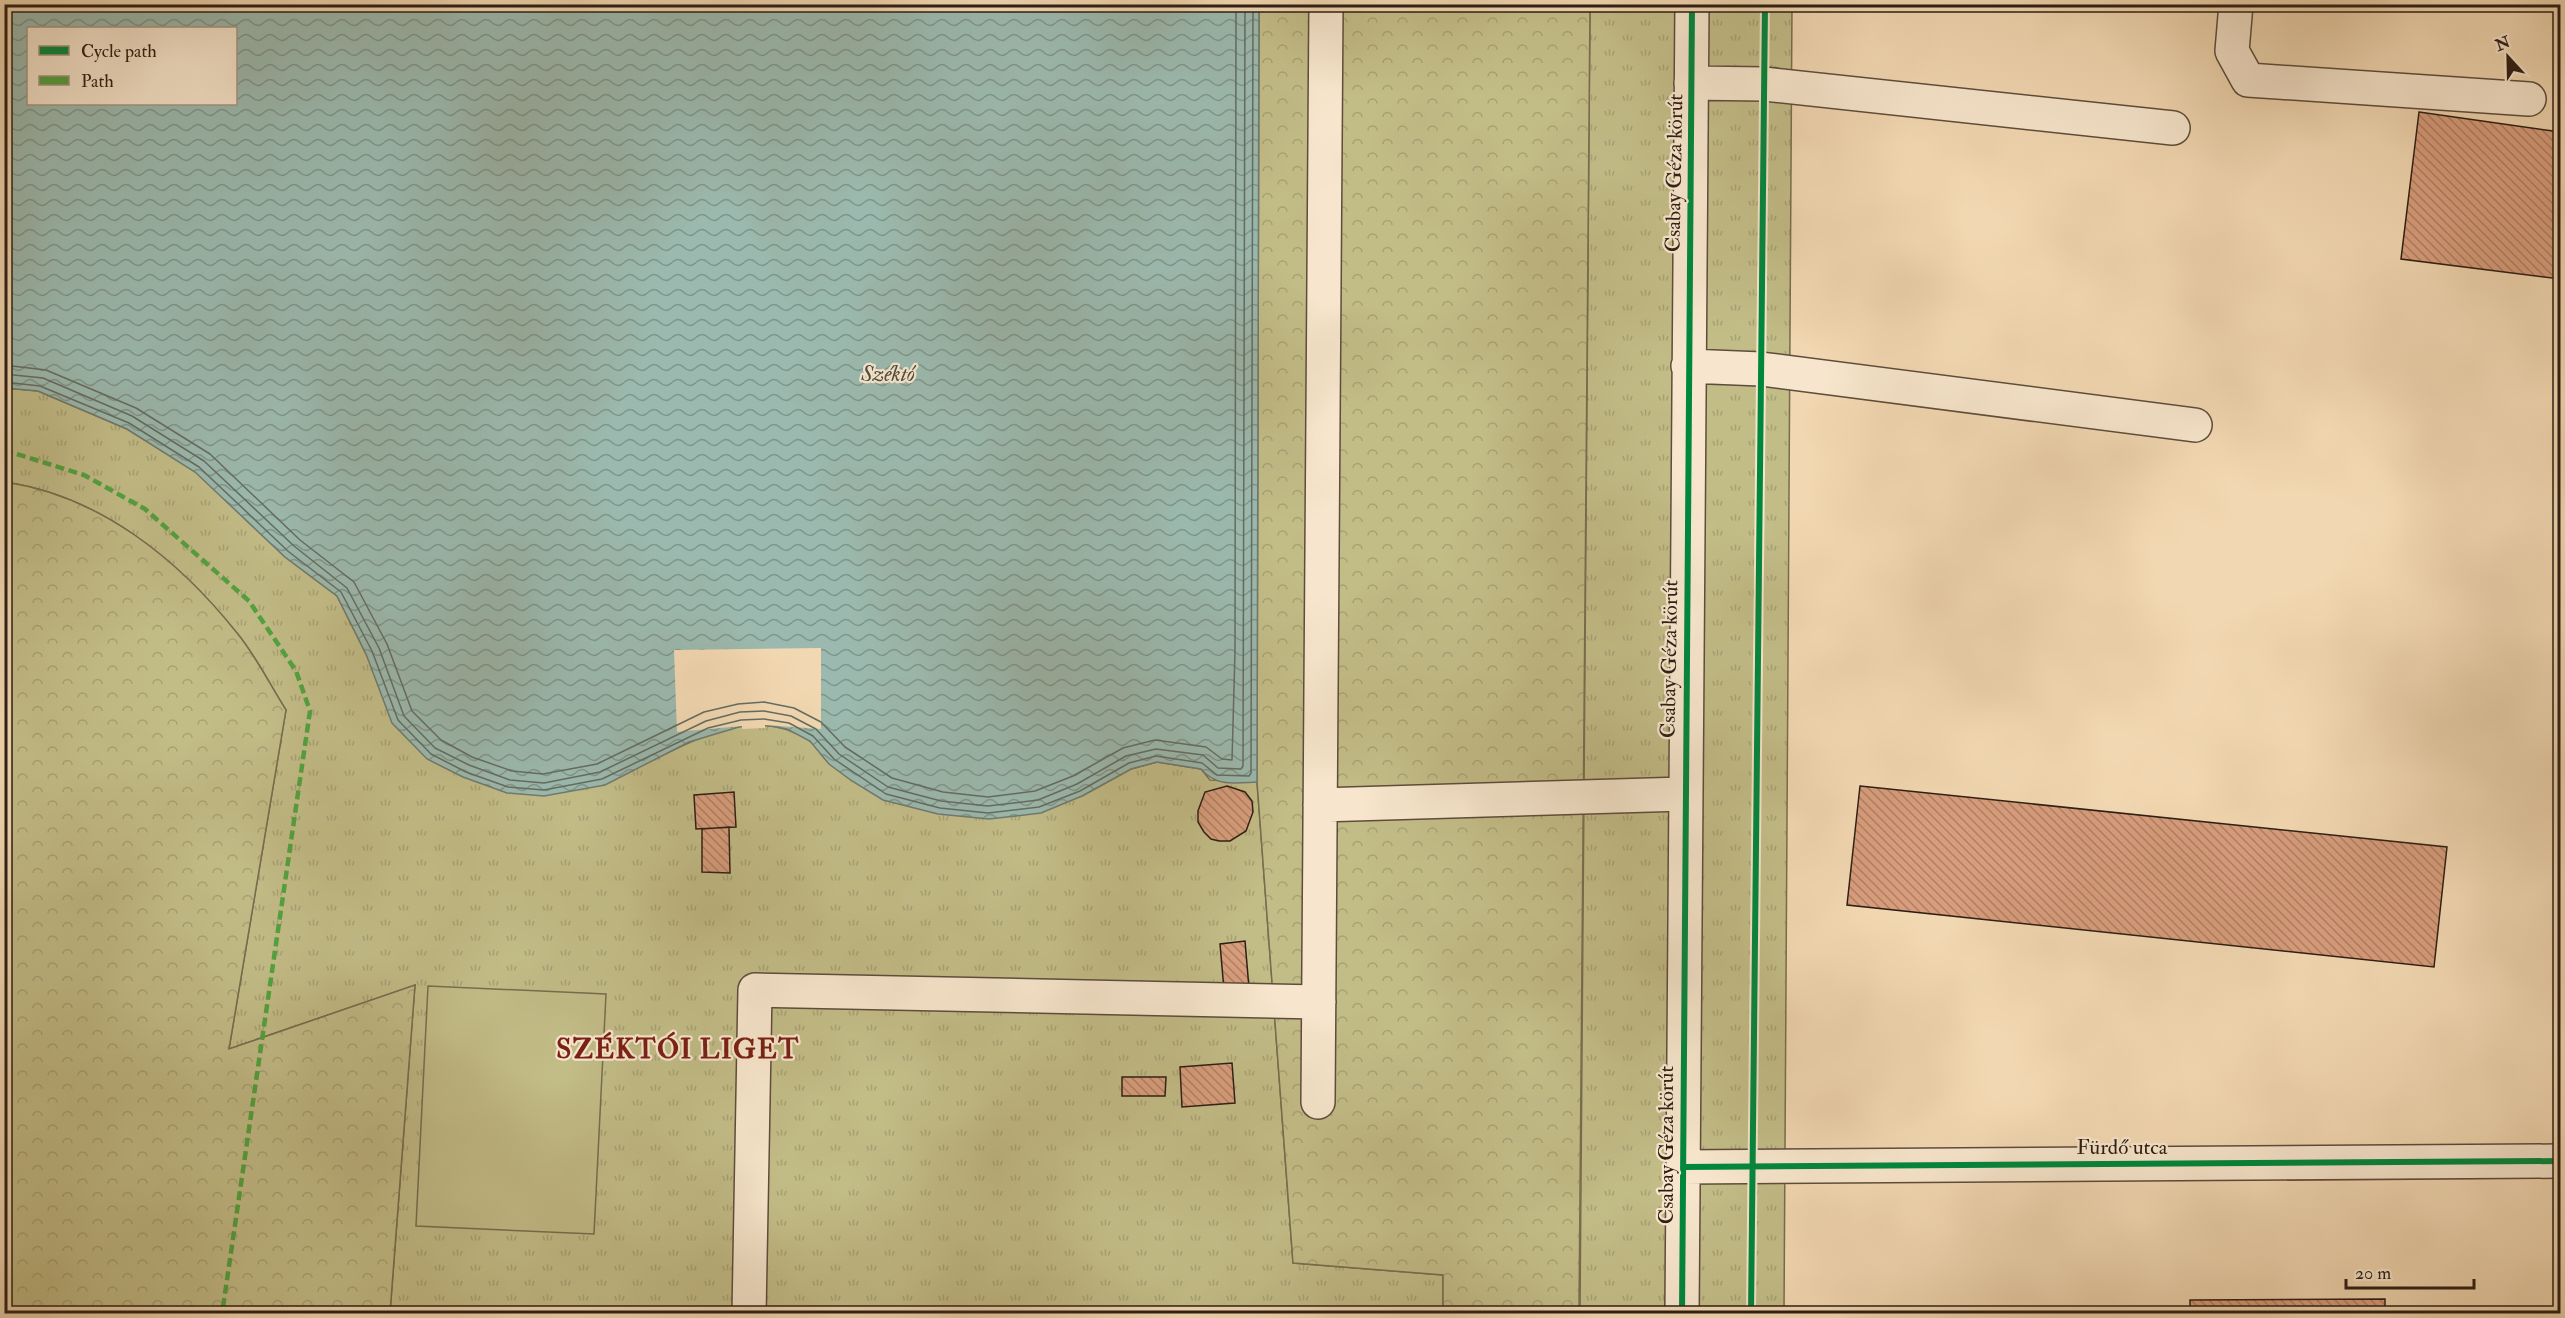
<svg xmlns="http://www.w3.org/2000/svg" width="2565" height="1318" viewBox="0 0 2565 1318" font-family="'IM FELL Double Pica',serif">
  <style>
    .grass { fill: url(#grass-tufts); stroke: #786d4e; stroke-width: 1.5 }
    .forest { fill: url(#forest-crowns); stroke: #786d4e; stroke-width: 1.5 }
    .pitch { fill: #c2bc87; stroke: #786d4e; stroke-width: 1.5 }
    .water { fill: url(#water-waves); stroke: #6f7b70; stroke-width: 1.5; fill-rule: evenodd }
    .pier { fill: #f2d8b2 }
    .lines { fill: none; stroke-linecap: round; stroke-linejoin: round }
    .shore { stroke: #646c61; stroke-width: 1.5 }
    .building { fill: url(#building-back-hatch); stroke: #2d1e14; stroke-width: 1.5 }
    .minor-casing { stroke: #5e4c3c; stroke-width: 36 }
    .minor { stroke: #f7e6cd; stroke-width: 33 }
    .quiet { stroke: #52a23f; stroke-width: 4.5; stroke-dasharray: 9 4.5; stroke-linecap: butt }
    .cycleway-casing { stroke: #f7e6cd; stroke-width: 10 }
    .cycleway { stroke: #00873e; stroke-width: 6 }
    .labels { text-anchor: middle; stroke-width: 4.5; stroke-linejoin: round; paint-order: stroke }
    .street-label { font-size: 21px; fill: #2d1e14; stroke: #f7e6cd }
    .water-label { font-size: 22px; font-style: italic; fill: #4e4c42; stroke: #f7e6cd }
    .district-label { font-size: 27px; font-weight: bold; letter-spacing: 1.5px; fill: #7a1f14; stroke: #f7e6cd }
  </style>
  <defs>
    <pattern id="grass-tufts" width="24" height="20" patternUnits="userSpaceOnUse" patternTransform="scale(1.5)"><rect width="24" height="20" fill="#c2bc87"/><path d="M3 7l-1-3M5 7V3M7 7l1-3M15 17l-1-3M17 17v-4M19 17l1-3" fill="none" stroke="#a7a174"/></pattern>
    <pattern id="forest-crowns" width="20" height="18" patternUnits="userSpaceOnUse" patternTransform="scale(1.5)"><rect width="20" height="18" fill="#c2bc87"/><path d="M2 6a3 3 0 1 1 6 0M12 15a3 3 0 1 1 6 0" fill="none" stroke="#a7a174"/></pattern>
    <pattern id="water-waves" width="16" height="10" patternUnits="userSpaceOnUse" patternTransform="scale(1.5)"><rect width="16" height="10" fill="#9bb9ae"/><path d="M0 5q4-4 8 0t8 0" fill="none" stroke="#7f968c"/></pattern>
    <pattern id="building-back-hatch" width="6" height="6" patternUnits="userSpaceOnUse" patternTransform="scale(1.5)"><rect width="6" height="6" fill="#d89d7c"/><path d="M-1 5l2 2M0 0l6 6M5-1l2 2" fill="none" stroke="#b07f64"/></pattern>
  </defs>
  <rect width="100%" height="100%" fill="#f2d8b2"/>
  <filter id="stains"><feTurbulence type="fractalNoise" baseFrequency=".00333" numOctaves="4"/><feColorMatrix values="0 0 0 0 .2 0 0 0 0 .09 0 0 0 0 .02 0 0 0 .5 -.17"/></filter>
  <radialGradient id="worn" r=".72"><stop offset=".6" stop-color="#630" stop-opacity="0"/><stop offset="1" stop-color="#630" stop-opacity=".3"/></radialGradient>
  <path class="grass" d="M1590 5H1792L1784 1313 1580 1314Z
    M5 388 38 391 127 429 195 471 285 557 337 596 366 654 655 759C701 736 759 707 808 740 817 746 822 757 830 764 837 770 845 775 852 781L1082 796 1131 769 1157 762 1201 769 1210 780 1257 782 1293 1263 1443 1275V1313H390L415 985 229 1049 286 710C270 685 256 656 237 633 178 559 100 496 5 482Z"/>
  <path class="forest" d="M1259 5H1590L1579 1313H1443V1275L1293 1263 1257 782Z
    M5 482C100 496 178 559 237 633 256 656 270 685 286 710L229 1049 415 985 390 1313H5Z"/>
  <path class="pitch" d="M428 986 606 994 594 1234 416 1226Z"/>
  <path class="water" d="M4 5H1259L1257 782C1235 783 1216 787 1201 769L1157 762 1131 769 1082 796 1041 813 989 819 938 814 883 800 852 781 829 764 810 741 787 729 765 725 742 726 689 742 605 785 544 796 507 793 463 777 427 759 392 723 366 654 337 596 285 557 195 472 127 429 38 391 5 388ZM28 28H236V104H28Z"/>
  <path class="pier" d="M821 648V729L765 725V728L742 729V726L677 732 674 650Z"/>
  <g class="lines">
    <path class="shore" d="M4 365 46 370 136 408 210 454 300 540 354 582 387 644 412 711 441 740 472 757 512 771 543 774 597 764 704 712 738 704 764 702 794 708 821 722 845 747 892 778 943 792 988 797 1035 791 1073 776 1123 748 1155 740 1206 747 1222 759 1232 760 1235 652 1236 4
      M4 374 43 378 132 416 204 461 294 546 347 588 379 648 404 716 435 748 469 765 510 780 544 783 600 772 706 721 740 712 764 711 791 716 816 729 839 754 888 787 941 801 988 806 1038 800 1077 784 1126 756 1156 749 1203 755 1218 768 1241 769 1243 766 1245 4
      M4 382 40 386 129 423 199 467 289 552 341 592 372 651 398 720 431 754 466 772 508 787 544 790 602 779 708 728 741 720 764 719 789 723 813 736 834 759 886 794 940 808 988 813 1039 807 1080 791 1129 763 1156 756 1202 763 1217 775 1249 776 1251 773 1253 4"/>
  </g>
  <path class="building" d="M2419 112 2560 132V279L2401 259Z
    M1227 786 1245 792 1252 801 1253 812 1246 831 1230 841H1219L1211 839 1204 832 1198 822V811L1205 792Z
    M1860 786 2447 847 2434 967 1847 905Z
    M734 792 736 827 696 829 694 795Z
    M729 827 730 873 702 872V829Z
    M1245 941 1249 988 1224 990 1220 944Z
    M1232 1063 1235 1103 1182 1107 1180 1067Z
    M1122 1077H1166L1165 1096H1122Z
    M2385 1299V1314H2190V1300Z"/>
  <g class="lines">
    <g class="minor-casing">
      <path id="minor" d="M2236 4 2232 51 2248 80 2529 99
        M1691 83 1764 84 2173 128
        M1688 366 1761 369 2195 425
        M1320 805 1684 794
        M1318 1102 1326 4
        M1683 1167 2560 1161
        M749 1314 755 990 1319 1002
        M1682 1314 1692 4"/>
    </g>
    <use href="#minor" class="minor"/>
    <path class="quiet" d="M4 450 84 475 145 509 249 601 296 671 310 711 222 1314"/>
    <g class="cycleway-casing">
      <path id="cycleway" d="M1683 1167 2560 1161
        M1682 1314 1692 4
        M1751 1314 1765 4"/>
    </g>
    <use href="#cycleway" class="cycleway"/>
  </g>
  <g class="labels">
    <g class="street-label">
      <text transform="translate(1674 173) rotate(-89)" y="7">Csabay Géza körút</text>
      <text transform="translate(1669 659) rotate(-89)" y="7">Csabay Géza körút</text>
      <text transform="translate(1666 1145) rotate(-90)" y="7">Csabay Géza körút</text>
      <text x="2122" y="1154">Fürdő utca</text>
    </g>
    <g class="water-label">
      <text x="888" y="381">Széktó</text>
    </g>
    <g class="district-label">
      <text x="678" y="1058">SZÉKTÓI LIGET</text>
    </g>
  </g>
  <rect width="2565" height="1318" fill="none" stroke="#f2d8b2" stroke-width="24"/>
  <rect x="6" y="6" width="2553" height="1306" fill="none" stroke="#2d1e14" stroke-width="3"/>
  <rect x="12" y="12" width="2541" height="1294" fill="none" stroke="#2d1e14" stroke-width="1.5"/>
  <rect x="27" y="27" width="210" height="78" fill="#f7e6cd" stroke="#a69683" stroke-width="1.5"/>
  <rect x="39" y="46" width="30" height="9" fill="#00873e" stroke="#a69683" stroke-width="1.5"/>
  <text x="81" y="57" font-size="18" fill="#2d1e14">Cycle path</text>
  <rect x="39" y="76" width="30" height="9" fill="#52a23f" stroke="#a69683" stroke-width="1.5"/>
  <text x="81" y="87" font-size="18" fill="#2d1e14">Path</text>
  <g transform="translate(2508 57) rotate(338)" stroke="#f7e6cd" stroke-width="4.5" paint-order="stroke">
  <path d="M0-4.5L10 22L0 15L-10 22Z" fill="#2d1e14"/>
  <text y="-9" font-size="16" font-weight="bold" text-anchor="middle" fill="#2d1e14">N</text>
  </g>
  <path d="M2346 1279v9h128v-9" fill="none" stroke="#2d1e14" stroke-width="3"/>
  <text x="2355" y="1279" font-size="18" fill="#2d1e14" stroke="#f7e6cd" stroke-width="4.5" paint-order="stroke">20 m</text>
  <rect width="100%" height="100%" filter="url(#stains)"/>
  <rect width="100%" height="100%" fill="url(#worn)"/>
</svg>
